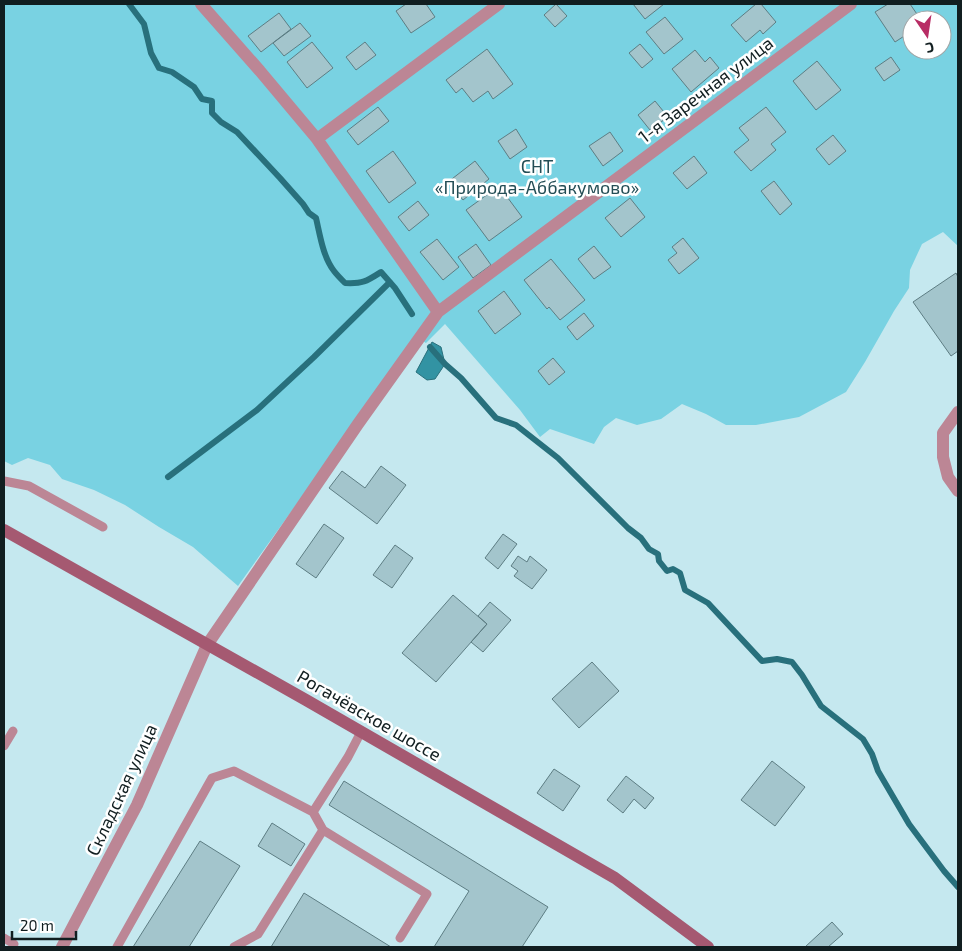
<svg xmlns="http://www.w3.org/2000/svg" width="962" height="951" viewBox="0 0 962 951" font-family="'Exo 2',sans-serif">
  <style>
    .green { fill: #79d2e2; fill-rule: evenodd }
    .water { fill: #3293a3; stroke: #28707c }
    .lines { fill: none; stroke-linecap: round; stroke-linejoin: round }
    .stream { stroke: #28707c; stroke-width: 6 }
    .building { fill: #a3c5cc; stroke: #5d7d83 }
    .service { stroke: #bc8695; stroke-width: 9 }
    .minor { stroke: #bc8695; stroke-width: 12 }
    .secondary { stroke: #a55971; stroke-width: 12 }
    .labels { text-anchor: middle; stroke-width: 5; stroke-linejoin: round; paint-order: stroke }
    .street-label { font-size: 18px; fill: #111e20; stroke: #fff }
    .park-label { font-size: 18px; fill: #234d55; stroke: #fff }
  </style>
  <rect width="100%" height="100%" fill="#c5e8ef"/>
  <path class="green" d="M4 4H958V246L943 232 922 244 910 270 909 288 894 311 865 362 846 392 799 417 756 425H726L706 414 682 404 661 419 637 425 616 418 604 427 594 444 550 429 540 437 520 410 445 324 426 343 416 337 238 586 193 547 159 527 125 505 94 490 62 479 50 465 28 458 12 465 4 461ZM912 20H942V50H912Z"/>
  <path class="water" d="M432 342 441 347 445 364 435 379 427 380 416 372Z"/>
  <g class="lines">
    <path class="stream" d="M129 4 144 24 151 53 159 68 172 72 194 87 202 99 212 101V113L221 122 237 132 280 178 303 204 309 213 316 218C320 235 323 257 334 271 337 275 341 279 345 283 363 284 367 281 381 272L395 288 412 314
      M430 347 445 364 461 378 496 418 516 425 558 458 628 528 641 538 649 549 658 554 659 561 667 571 673 569 680 573 685 590 708 603 762 661 777 659 792 662 802 675 821 706 863 739 872 754 878 771 909 824 944 871 958 887
      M168 477 257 410 314 357 390 282"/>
  </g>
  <path class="building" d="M406 4H426L435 17 411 33 396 11Z
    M556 4 567 16 555 27 544 15Z
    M633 4H664L645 19Z
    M756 4H761L776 22 763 34 760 30 746 42 731 25Z
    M888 4H910L921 20H912V31L895 42 875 12Z
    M279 13 291 29 261 52 248 36Z
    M665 17 683 39 664 54 646 32Z
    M300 23 311 36 284 56 273 43Z
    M312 42 333 68 307 88 287 62Z
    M365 42 376 55 356 70 346 57Z
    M640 44 653 59 642 68 629 53Z
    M487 49 513 84 493 99 488 91 473 102 462 88 456 93 446 80Z
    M695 50 705 62 710 57 719 68 691 92 672 69Z
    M891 57 900 70 884 81 875 68Z
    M817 61 841 90 816 110 793 81Z
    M655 101 668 117 650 130 638 115Z
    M378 107 389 121 358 145 347 131Z
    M766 107 786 132 771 144 776 150 751 171 734 152 749 140 739 128Z
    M516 129 527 147 510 159 498 141Z
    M610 132 623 151 603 166 589 146Z
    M833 135 846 151 829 165 816 149Z
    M393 151 416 183 389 203 366 171Z
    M694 156 707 173 687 189 673 173Z
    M475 161 489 179 463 200 448 182Z
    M774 181 792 204 780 215 761 191Z
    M499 186 522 217 489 241 466 210Z
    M630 198 645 217 621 237 605 218Z
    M418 201 429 215 409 231 398 217Z
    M683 238 699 258 679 274 668 260 677 253 672 247Z
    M437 239 459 267 443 280 420 252Z
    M476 244 491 265 473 278 458 257Z
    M594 246 611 267 594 279 578 259Z
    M551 259 585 300 560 320 549 307 547 309 524 280Z
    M956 273 958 277V351L951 356 913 302Z
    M504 291 521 314 495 334 478 311Z
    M584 313 594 326 577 340 567 327Z
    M553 358 565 372 549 385 538 371Z
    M381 466 406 485 377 524 329 488 342 471 365 488Z
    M324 524 344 538 316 578 296 564Z
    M503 534 517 544 498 569 485 558Z
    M395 545 413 558 392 588 373 575Z
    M518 556 527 562 530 556 547 570 532 589 514 576 518 571 511 566Z
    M453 595 487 624 436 682 402 653Z
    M490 602 511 620 483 652 471 642 487 624 478 616Z
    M592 662 619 691 579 728 552 699Z
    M772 761 805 787 775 826 741 800Z
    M554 769 580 786 563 811 537 793Z
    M626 776 654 798 645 809 634 799 623 813 607 800Z
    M344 781 548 907 522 947H434L469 891 329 805Z
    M272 823 305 844 291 866 258 846Z
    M200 841 240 866 189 947H133Z
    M304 893 391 947H271Z
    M832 922 843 934 828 947H805Z"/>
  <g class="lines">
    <path class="service" d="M4 481 29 486 103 527
      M4 746 13 731
      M323 830 427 894 400 938
      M4 938 14 944
      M117 947 212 778 234 771 313 812
      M234 947 258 934 323 830 313 812 348 757 361 732"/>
    <path class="minor" d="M201 4 260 71 317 139 438 312
      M317 139 499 4
      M958 412 943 433V457L948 477 958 491
      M62 947 137 805 207 645 358 424 438 312 851 4"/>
    <path class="secondary" d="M4 530 306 700 615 878 708 947"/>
  </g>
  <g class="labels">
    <g class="street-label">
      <text transform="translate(706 90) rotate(-37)" y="6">1-я Заречная улица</text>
      <text transform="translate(369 716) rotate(30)" y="6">Рогачёвское шоссе</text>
      <text transform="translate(122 790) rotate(-65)" y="6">Складская улица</text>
    </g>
    <g class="park-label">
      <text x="537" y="173">СНТ<tspan x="537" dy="21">«Природа-Аббакумово»</tspan></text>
    </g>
  </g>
  <rect width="962" height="951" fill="none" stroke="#111e20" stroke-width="10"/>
  <g transform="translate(927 35) rotate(167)"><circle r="24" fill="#ffffff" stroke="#a0a5a6"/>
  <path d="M0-4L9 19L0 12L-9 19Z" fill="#b82d65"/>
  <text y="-8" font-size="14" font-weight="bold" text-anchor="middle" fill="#111e20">С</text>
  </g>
  <path d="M12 931v8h64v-8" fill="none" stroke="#111e20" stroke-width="2.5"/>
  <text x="20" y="931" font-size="15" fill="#111e20" stroke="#ffffff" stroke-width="4" paint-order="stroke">20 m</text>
</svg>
